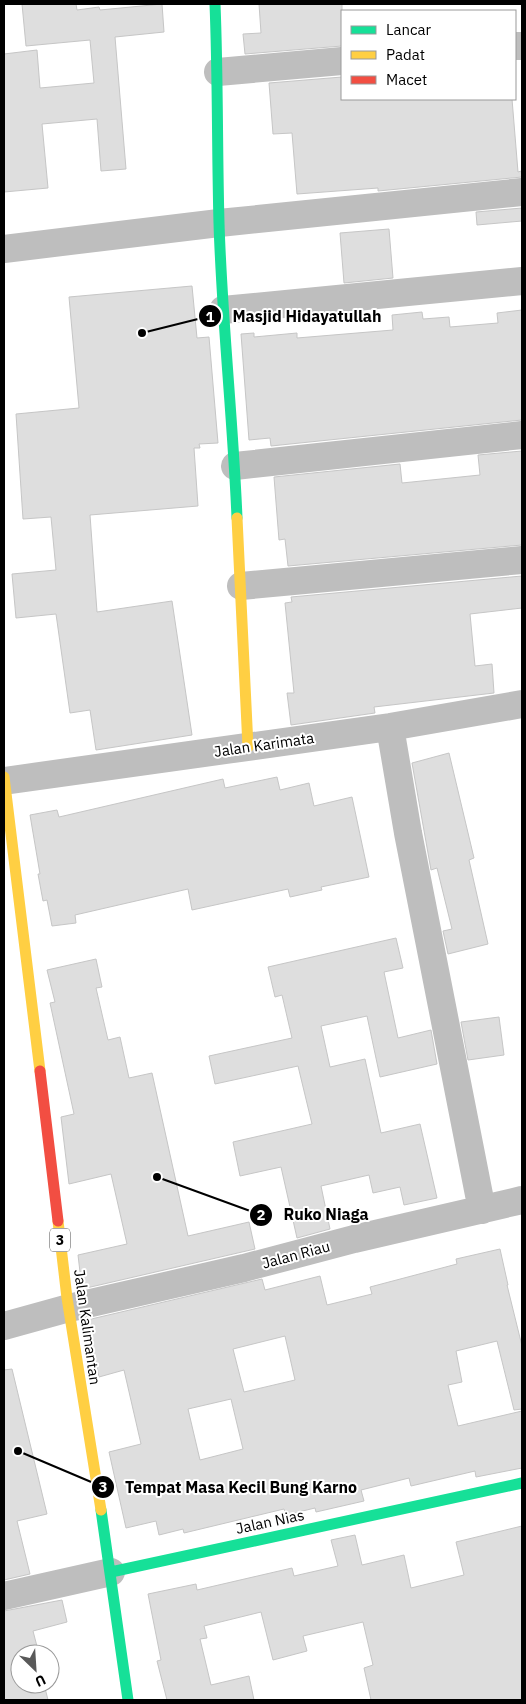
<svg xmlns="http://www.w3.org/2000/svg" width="526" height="1704" viewBox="0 0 526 1704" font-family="'IBM Plex Sans',sans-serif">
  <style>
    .building { fill: #dedede; stroke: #c6c6c6; fill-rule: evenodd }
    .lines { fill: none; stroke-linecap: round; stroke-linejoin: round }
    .street { stroke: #bebebe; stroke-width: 28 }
    .fast { stroke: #16e098; stroke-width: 11 }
    .slow { stroke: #ffcf43; stroke-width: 11 }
    .jam { stroke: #f24e42; stroke-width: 11 }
    .labels { text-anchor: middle; stroke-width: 4; stroke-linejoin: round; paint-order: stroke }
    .shield { fill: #fff; stroke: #4c4c4c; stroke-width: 1 }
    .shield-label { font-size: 14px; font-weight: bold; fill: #000 }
    .street-label { font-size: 15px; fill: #000; stroke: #fff }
    .leader { fill: none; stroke: #000; stroke-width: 2 }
    .callout-dot { fill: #000; stroke: #fff; stroke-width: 2 }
    .mark-label { font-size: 15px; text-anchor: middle; font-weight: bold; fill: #fff }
    .callout-label { font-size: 16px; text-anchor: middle; font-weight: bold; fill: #000; stroke: #fff; stroke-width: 4; stroke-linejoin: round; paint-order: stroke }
  </style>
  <rect width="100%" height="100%" fill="#fff"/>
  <path class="building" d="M22 4H76L77 10 99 7 100 10 162 4 164 32 115 37 126 169 101 171 97 119 42 124 48 188 4 192V54L37 50 40 88 94 83 90 40 26 46Z
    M259 4H342V46L245 54 243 34 261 33Z
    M342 77V99H512L518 172 521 171 522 177 378 191V188L297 194 292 133 273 134 269 83Z
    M522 208V221L477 225 476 212Z
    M389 229 393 278 344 283 340 233Z
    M192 286 197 338 209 337 218 443 199 444 200 448H194L198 506 90 515 97 612 172 601 192 735 96 750 90 710 70 713 56 614 16 618 12 574 56 570 51 517 23 519 16 414 79 408 69 297Z
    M522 310V420L271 446 270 438 249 440 241 334 254 333V337L297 333V338L393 330 392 315 422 312 423 319 449 317 450 327 498 323 497 313Z
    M522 451V545L288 566 285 539 279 540 274 477 400 464 402 483 480 475 478 455Z
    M522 576V608L470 614 475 666 492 664 494 693 374 707 375 713 291 725 287 693H294L285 603 292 602 291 597Z
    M449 753 474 858 469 860 488 944 448 954 443 931 452 929 437 868 431 870 412 763Z
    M277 777 280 790 309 783 314 806 352 797 369 877 321 887 322 890 290 897 288 889 192 910 188 889 75 915 76 923 52 926 47 900 43 901 38 874H40L30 815 57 810 59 817 223 779 225 788Z
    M396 938 403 968 384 972 398 1038 431 1030 437 1064 380 1077 367 1016 321 1026 330 1067 365 1059 381 1133 420 1124 437 1198 404 1205 400 1187 373 1193 369 1175 321 1186 330 1229 297 1238 281 1167 240 1176 233 1142 312 1124 298 1066 215 1084 209 1056 292 1038 282 995 275 997 268 967Z
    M96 959 102 987 96 988 108 1040 120 1037 129 1078 152 1073 188 1236 249 1222 255 1249 82 1289 78 1255 127 1244 111 1174 69 1184 61 1117 74 1114 50 1003 55 1002 47 970Z
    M499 1017 504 1055 468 1060 461 1022Z
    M500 1249 508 1285H507L522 1346V1409L514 1410 497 1341 456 1351 462 1382 448 1385 458 1426 522 1411V1468L476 1477 475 1471 411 1486 409 1478 361 1490 364 1501 316 1512 315 1508 286 1515 284 1509 184 1533 183 1529 159 1535 156 1521 126 1528 109 1452 141 1444 124 1370 99 1377 87 1320 262 1279 265 1290 320 1276 327 1305 372 1294 370 1287 457 1264 456 1259ZM285 1336 295 1380 244 1392 233 1349ZM231 1399 243 1449 200 1460 188 1409Z
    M12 1369 47 1514 17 1521 30 1574 4 1580V1370Z
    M522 1526V1700H371L364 1668 373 1665 363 1622 303 1636 307 1651 273 1660 261 1612 204 1626 207 1638 200 1639 211 1685 249 1676 254 1700H167L157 1661 161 1660 148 1594 196 1584 197 1590 292 1568 294 1576 338 1566 331 1540 355 1535 362 1565 404 1555 411 1588 464 1575 456 1542Z
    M62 1600 67 1622 33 1631 39 1654H20V1684H44L48 1700H4V1611Z"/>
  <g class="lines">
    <path class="street" d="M515 46H522
      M218 72 342 61
      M4 249 219 223 522 192
      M223 310 522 281
      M235 466 522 435
      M241 586 522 560
      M390 727 408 833 482 1210
      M4 781 390 727 522 704
      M4 1326 69 1308 244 1268 354 1239 522 1200
      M4 1596 111 1572"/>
    <path class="fast" d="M215 4C218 77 217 150 219 223 222 322 233 419 237 518
      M101 1510 128 1700
      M111 1572 522 1483"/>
    <path class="slow" d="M237 518 248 747
      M4 777 40 1071
      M58 1221 67 1298 101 1510"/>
    <path class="jam" d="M40 1071 58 1221"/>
  </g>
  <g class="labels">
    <rect class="shield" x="50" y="1228.5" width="20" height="23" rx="4"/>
    <g class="shield-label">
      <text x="60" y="1245">3</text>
    </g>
    <g class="street-label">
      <text transform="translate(264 745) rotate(-8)" y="5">Jalan Karimata</text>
      <text transform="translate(296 1255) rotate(-15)" y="5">Jalan Riau</text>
      <text transform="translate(87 1327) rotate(82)" y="5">Jalan Kalimantan</text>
      <text transform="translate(270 1522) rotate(-12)" y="5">Jalan Nias</text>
    </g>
  </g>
  <path class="leader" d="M142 333L210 316M157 1177L261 1215M18 1451L103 1487"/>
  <g class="callout-dot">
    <circle cx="142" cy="333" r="5"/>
    <circle cx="157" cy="1177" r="5"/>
    <circle cx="18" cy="1451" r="5"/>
    <circle cx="210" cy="316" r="12"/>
    <circle cx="261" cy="1215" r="12"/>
    <circle cx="103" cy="1487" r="12"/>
  </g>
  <g class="mark-label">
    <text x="210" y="322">1</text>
    <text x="261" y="1220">2</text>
    <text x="103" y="1492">3</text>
  </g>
  <g class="callout-label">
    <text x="307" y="322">Masjid Hidayatullah</text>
    <text x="326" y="1220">Ruko Niaga</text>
    <text x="241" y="1493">Tempat Masa Kecil Bung Karno</text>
  </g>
  <rect width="526" height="1704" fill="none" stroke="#000000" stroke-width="10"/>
  <rect x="341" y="10" width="175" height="90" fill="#ffffff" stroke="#999999"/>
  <rect x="351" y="26" width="25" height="8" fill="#16e098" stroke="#999999"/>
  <text x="386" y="35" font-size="15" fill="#000000">Lancar</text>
  <rect x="351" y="51" width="25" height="8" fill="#ffcf43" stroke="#999999"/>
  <text x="386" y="60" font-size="15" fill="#000000">Padat</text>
  <rect x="351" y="76" width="25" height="8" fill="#f24e42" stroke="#999999"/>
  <text x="386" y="85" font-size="15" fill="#000000">Macet</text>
  <g transform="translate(35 1669) rotate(155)"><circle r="24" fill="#ffffff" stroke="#999999"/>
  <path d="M0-4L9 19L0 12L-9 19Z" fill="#595959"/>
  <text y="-8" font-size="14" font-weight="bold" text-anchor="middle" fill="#000000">U</text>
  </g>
</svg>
